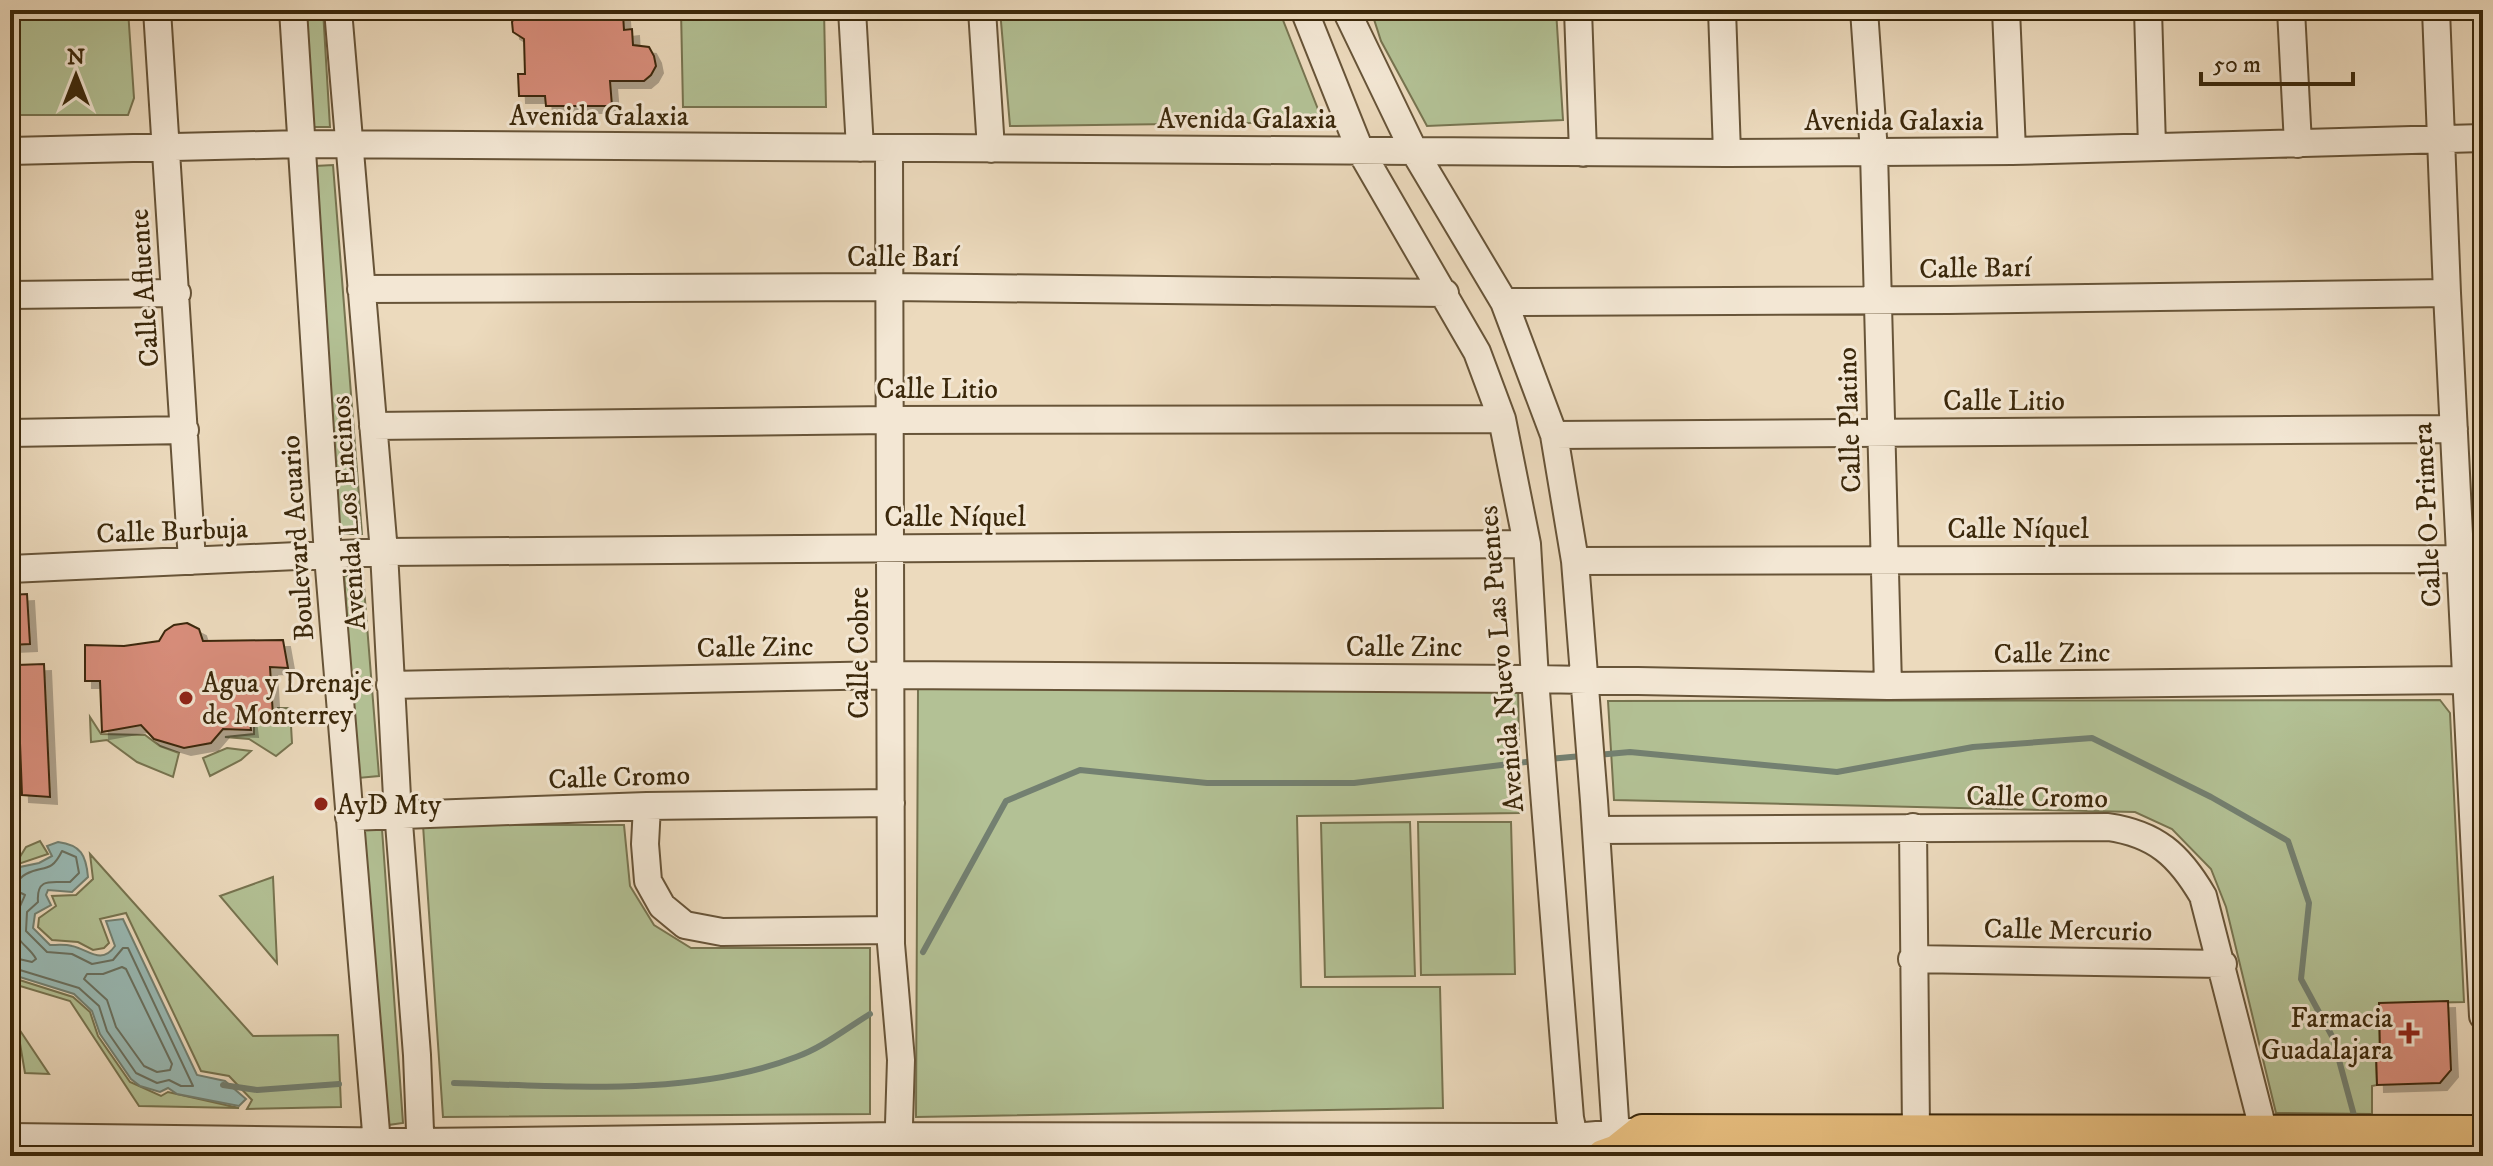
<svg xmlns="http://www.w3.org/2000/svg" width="2493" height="1166" viewBox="0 0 2493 1166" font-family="'IM FELL DW Pica',serif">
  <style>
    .green { fill: #b3c195; stroke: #777450; stroke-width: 2 }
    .water { fill: #99bab5; stroke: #738071; stroke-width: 2 }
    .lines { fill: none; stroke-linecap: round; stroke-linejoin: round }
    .shore { stroke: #6a7160; stroke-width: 2 }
    .stream { stroke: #738071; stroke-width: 6 }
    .building { fill: #d98e7c; stroke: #3b280b; stroke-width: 2; filter: url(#shadow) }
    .minor-casing { stroke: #675438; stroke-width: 30 }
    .major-casing { stroke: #3b280b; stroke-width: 36 }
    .minor { stroke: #f3e7d4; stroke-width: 26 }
    .major { stroke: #e6bd7e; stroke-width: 32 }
    .poi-dot { fill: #8f2418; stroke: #f3e7d4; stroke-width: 3 }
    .labels { text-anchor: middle; stroke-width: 6; stroke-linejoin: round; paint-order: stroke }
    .street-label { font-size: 28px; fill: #3b280b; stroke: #f3e7d4 }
    .poi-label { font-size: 28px; fill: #3b280b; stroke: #f3e7d4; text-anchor: start }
  </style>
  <defs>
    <filter id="shadow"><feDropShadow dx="7" dy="7" stdDeviation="0" flood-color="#0004"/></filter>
  </defs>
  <rect width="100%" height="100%" fill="#ecdabd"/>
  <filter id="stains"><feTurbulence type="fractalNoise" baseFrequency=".0025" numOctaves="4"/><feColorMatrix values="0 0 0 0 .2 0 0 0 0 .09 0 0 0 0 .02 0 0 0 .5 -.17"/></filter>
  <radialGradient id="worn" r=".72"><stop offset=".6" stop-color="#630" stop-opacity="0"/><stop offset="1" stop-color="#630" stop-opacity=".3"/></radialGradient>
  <path class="green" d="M10 10H128L134 98 128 115H10Z
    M304 10H323L330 127H311Z
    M681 10H824L826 107H683Z
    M1000 10H1279L1323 122 1010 126Z
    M1371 10H1556L1563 120 1427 126 1381 41Z
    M333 165 362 534H339L315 166Z
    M363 575 379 776 358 778 344 576Z
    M1518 684 1520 813 1297 816 1301 987H1440L1443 1108 916 1117 918 689Z
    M2440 700 2450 713 2464 1002 2379 1004 2380 1053 2376 1054 2377 1085 2372 1086V1114L2276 1113 2226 907 2211 869 2172 829 2135 812 1614 800 1608 701Z
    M278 708H290L292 743 276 756 249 739 225 737 254 734V723L278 721Z
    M90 717 101 734 145 735 160 746 179 753 173 777 137 762 107 740 91 742Z
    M227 748 251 751 241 760 210 776 203 758Z
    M1410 822 1415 976 1325 977 1321 823Z
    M1418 822H1511L1515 974 1421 975Z
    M423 825H624L630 886 654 925 691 948H870V1114L443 1117Z
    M382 829 403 1123 388 1125 364 830Z
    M40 841 48 854 18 864 10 877 12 860H18L26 847Z
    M90 854 253 1036 338 1035 341 1107 247 1109 252 1100 229 1076 201 1071 126 913 100 919 109 943 104 948 93 950 78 942 52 940 38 927 39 918 56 906 52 896 76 895 93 879Z
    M273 877 277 963 220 896Z
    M10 977 73 997 90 1012 98 1036 130 1082 161 1096 168 1092 239 1108 139 1106 70 1001 10 983Z
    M17 1026 49 1074 25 1073Z"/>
  <path class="water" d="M58 842C81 845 86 855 88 877L72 892 48 890 46 895 51 905 35 914 33 928 50 945C57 945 65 944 72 946 88 949 101 966 115 946L106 921 123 919 197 1075 225 1081 246 1099 239 1106 177 1094 168 1088 160 1092 140 1086 131 1079 100 1034 92 1011 74 994 10 974V883L20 867 39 863 52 856 47 846Z"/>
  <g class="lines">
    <path class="shore" d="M10 884C20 883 18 878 26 874 43 865 51 874 62 851L76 857 79 873 70 882C53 883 36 876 38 902L27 912 26 931 47 952 72 954 92 964 113 960 123 948H128L193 1086H181L169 1080 157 1083 136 1073 107 1031 99 1006 79 988 10 967
      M10 894 21 893 25 895C20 908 8 924 19 939 24 946 32 951 36 959L32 962 10 957
      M122 967 126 969 172 1064 170 1070 157 1072 144 1066 116 1027 107 1000 84 979 87 974H103Z"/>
    <path class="stream" d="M1597 755 1630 752 1837 772 1973 747 2092 738 2211 797 2288 841 2309 903 2301 979 2333 1038 2355 1119
      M1549 759 1582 756
      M923 952 1006 801 1080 770 1207 783H1354L1534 761
      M454 1083C563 1086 692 1097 796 1057 822 1048 847 1028 870 1014
      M223 1085 257 1090 339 1084"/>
  </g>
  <path class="building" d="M528 10 567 14V10H599V14H623L624 30 632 29 633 45 649 47 654 56 656 66 651 75 644 81H610L612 106H546L545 96H519L518 74H525L524 39 513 32 512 22 516 14Z
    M27 594 30 644 10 645V595Z
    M187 623 199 629 203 641 283 640 288 668 270 667 273 716 249 714 251 730 223 729 211 743 184 748 154 739 141 725 102 732 100 681H85V645L124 646 159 641 165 631 174 625Z
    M44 664 50 797 22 795 17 665Z
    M2448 1001 2451 1070 2440 1083 2377 1085 2376 1053H2380L2379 1003Z"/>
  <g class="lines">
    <g class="minor-casing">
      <path id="minor" d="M157 10 192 561
        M293 10 328 556 378 1156
        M338 10 384 552 397 797 417 1055 421 1156
        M852 10 860 148
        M982 10 991 149
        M1304 10 1360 150 1477 352 1502 419 1527 544 1535 679 1570 1118 1578 1156
        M1346 10 1414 151 1504 302 1554 435 1575 561 1594 801 1617 1150
        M1578 10 1583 153
        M1722 10 1727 153
        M1864 10 1874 152 1888 686
        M2006 10 2012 151
        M2148 10 2152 147
        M2291 10 2298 144
        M2436 10 2447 293 2483 1016
        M889 148 891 944 901 1060 898 1156
        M10 151 302 144 1727 153 2012 151 2483 138
        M361 289 889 287 1445 293
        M10 295 177 293
        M1504 302 1949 300 2447 293
        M373 426 890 420 1502 419
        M10 433 185 430
        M1554 435 2454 429
        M1575 561 2460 559
        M10 569 384 552 1527 544
        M390 685 891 675 1535 679 1888 686 2466 680
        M647 806 645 844 648 881 662 906 685 925 722 932 891 930
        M349 817 647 806 891 803
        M1913 827 1916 1130
        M1596 830 2108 827C2156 834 2179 855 2203 896L2264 1133
        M1912 959 2223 964
        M10 1137 421 1142 899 1136 1574 1137 1642 1131"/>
    </g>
    <g class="major-casing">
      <path id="major" d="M1603 1156 1617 1151 1642 1131 2483 1132"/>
    </g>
    <use href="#minor" class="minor"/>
    <use href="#major" class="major"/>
  </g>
  <g class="poi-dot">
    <circle cx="186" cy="698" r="8"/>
    <circle cx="321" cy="804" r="8"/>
    <path d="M2405 1021h8v8h8v8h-8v8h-8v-8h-8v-8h8z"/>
  </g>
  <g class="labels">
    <g class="street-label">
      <text x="599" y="125">Avenida Galaxia</text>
      <text x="1247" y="128">Avenida Galaxia</text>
      <text x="1894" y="130">Avenida Galaxia</text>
      <text x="903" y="266">Calle Barí</text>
      <text transform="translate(1975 267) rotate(-1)" y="10">Calle Barí</text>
      <text transform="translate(143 288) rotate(-94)" y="10">Calle Afluente</text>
      <text x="937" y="398">Calle Litio</text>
      <text x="2004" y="410">Calle Litio</text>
      <text transform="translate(1848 420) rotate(-92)" y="10">Calle Platino</text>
      <text transform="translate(347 513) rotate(-94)" y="10">Avenida Los Encinos</text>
      <text transform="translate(2426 515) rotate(-93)" y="10">Calle O-Primera</text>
      <text x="955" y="526">Calle Níquel</text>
      <text x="2018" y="538">Calle Níquel</text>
      <text transform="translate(172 530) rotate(-2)" y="10">Calle Burbuja</text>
      <text transform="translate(296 538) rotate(-94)" y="10">Boulevard Acuario</text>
      <text transform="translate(755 646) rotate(-1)" y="10">Calle Zinc</text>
      <text x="1404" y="656">Calle Zinc</text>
      <text transform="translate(2052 652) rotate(-1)" y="10">Calle Zinc</text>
      <text transform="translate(858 653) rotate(-90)" y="10">Calle Cobre</text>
      <text transform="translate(1500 659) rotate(-95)" y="10">Avenida Nuevo Las Puentes</text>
      <text transform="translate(619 776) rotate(-2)" y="10">Calle Cromo</text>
      <text transform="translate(2037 796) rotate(1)" y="10">Calle Cromo</text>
      <text transform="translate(2068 929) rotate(1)" y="10">Calle Mercurio</text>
    </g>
    <g class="poi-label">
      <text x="202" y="692">Agua y Drenaje<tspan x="202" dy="32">de Monterrey</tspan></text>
      <text x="337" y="814">AyD Mty</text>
      <text x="2393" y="1027" text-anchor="end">Farmacia<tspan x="2393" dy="32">Guadalajara</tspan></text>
    </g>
  </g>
  <rect width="2493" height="1166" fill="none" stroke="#ecdabd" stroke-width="40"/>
  <rect x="12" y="12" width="2469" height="1142" fill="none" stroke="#3b280b" stroke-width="4"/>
  <rect x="20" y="20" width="2453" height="1126" fill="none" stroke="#3b280b" stroke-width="2"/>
  <g transform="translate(76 76)" stroke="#f3e7d4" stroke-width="6" paint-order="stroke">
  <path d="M0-6L14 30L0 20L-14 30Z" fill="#3b280b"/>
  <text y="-12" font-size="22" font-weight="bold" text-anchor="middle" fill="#3b280b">N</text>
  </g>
  <path d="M2201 72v12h152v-12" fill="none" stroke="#3b280b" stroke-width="4"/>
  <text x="2213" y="72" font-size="24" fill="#3b280b" stroke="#f3e7d4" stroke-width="6" paint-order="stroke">50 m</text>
  <rect width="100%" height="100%" filter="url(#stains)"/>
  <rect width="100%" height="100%" fill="url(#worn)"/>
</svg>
